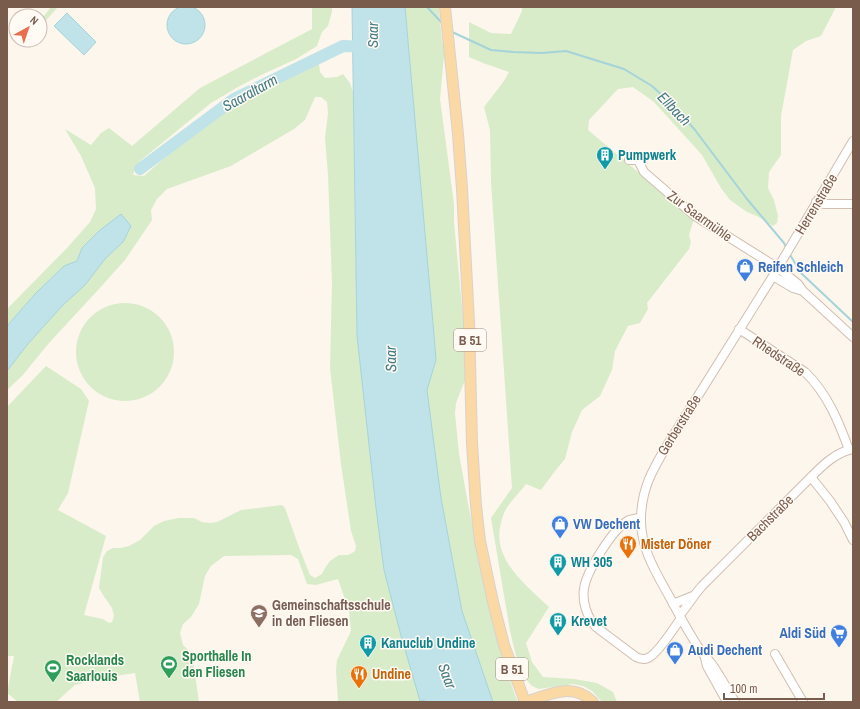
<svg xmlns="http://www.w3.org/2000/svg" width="860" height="709" viewBox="0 0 860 709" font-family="'Archivo Narrow',sans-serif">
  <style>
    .green { fill: #d8ecc9 }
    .water { fill: #bfe3e8; stroke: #a5d3da }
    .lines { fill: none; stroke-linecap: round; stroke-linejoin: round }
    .stream { stroke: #a5d3da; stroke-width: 2 }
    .river { stroke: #bfe3e8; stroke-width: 12 }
    .minor-casing { stroke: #d1beb0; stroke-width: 10 }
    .major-casing { stroke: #dad1cd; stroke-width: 12 }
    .minor { stroke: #fff; stroke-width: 8 }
    .major { stroke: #fbd9a5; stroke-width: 10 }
    .labels { text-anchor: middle; stroke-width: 3; stroke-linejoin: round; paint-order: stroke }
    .shield { fill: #fffaf3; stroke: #a28b7f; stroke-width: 1 }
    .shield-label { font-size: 13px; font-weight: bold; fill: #7a5c4d }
    .culture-label { font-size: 14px; font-weight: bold; fill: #0d838f; stroke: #fffaf3; text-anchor: start }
    .street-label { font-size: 14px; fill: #7a5c4d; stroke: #fffaf3 }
    .shop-label { font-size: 14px; font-weight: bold; fill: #366cbe; stroke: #fffaf3; text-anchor: start }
    .food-label { font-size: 14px; font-weight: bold; fill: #c56008; stroke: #fffaf3; text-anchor: start }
    .education-label { font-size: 14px; font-weight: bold; fill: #785e54; stroke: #fffaf3; text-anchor: start }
    .leisure-label { font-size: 14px; font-weight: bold; fill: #27864d; stroke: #fffaf3; text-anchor: start }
    .water-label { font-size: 15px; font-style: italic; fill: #437c86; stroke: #fffaf3 }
  </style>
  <rect width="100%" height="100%" fill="#fdf6ec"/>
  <path class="green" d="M51 7H58L40 27V21Z
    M312 7H332V12L328 26 322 32 317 46 296 59 261 75 238 87 211 103 140 161 135 168 133 175 144 176C166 156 189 137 213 120 243 100 278 84 310 68L319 64 320 72 325 78 337 77 343 74 350 83 353 92 357 336 376 508 384 570 400 632 420 700H424L425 702H338L336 670 337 660 351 631 349 611 338 579 316 585 307 584 298 559 291 555 224 556 211 566 205 576 199 604 191 617 183 624 180 633 183 645 192 653 199 702H140L135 673 103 678 75 685 56 702H18L7 693 14 656H7V407L46 366 81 389 89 401 68 493 58 510 106 536 84 615 103 619 109 623 112 622 114 616 112 608 103 595 99 588 103 557 107 551 113 548H121L129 546 140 540 154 526 164 521 179 518H194L202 522 210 523 217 522 241 510 282 505 285 508 300 550 310 575 315 578 322 574 325 568 330 561 339 555H348L352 553 355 551 356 546 351 531 341 464 330 368 332 283 328 175 325 138 328 113 327 102 321 97H315L305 120 294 129 231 166 167 189 157 199 151 210 152 220 125 260 98 290 49 343 22 376 7 390V371L27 345 62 306 85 285 105 259 123 242 82 248 77 262 64 266 35 294 7 326V309L67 248 90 222 96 209 95 188 81 156 65 129 91 145 101 133 109 128 132 146 200 88 312 29Z
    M405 7H442L439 9 442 42 445 46 440 99 454 204V222L463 318 469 356 467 375 456 403 455 413 459 454 469 509 498 644 515 695 518 702H493L462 611 441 498 427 390 436 360 434 335Z
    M522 7H836L821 36 806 41 793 50 781 116V155L769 172 768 188 774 200 778 216 777 223 773 226 757 216 747 212 730 200 721 188 702 155 654 102 633 87 618 89 589 120 588 130 694 219 689 235 691 242 689 249 647 303 648 309 640 323 628 326 615 351 612 370 600 396 582 410 572 432 565 459 555 471 541 490 526 484C520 492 509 503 505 511 503 515 502 519 501 523 491 559 526 585 549 607L526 643 532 662 543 677 574 679 597 683 613 692 617 702H602L592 691 583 686 573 684 539 689 532 686 522 675 515 652 510 631 491 518 512 488 491 182 490 130 484 107 504 81 509 72 483 63 469 57V22L491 33 511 34 522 11Z
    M76 352a49 49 0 1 1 98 0a49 49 0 1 1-98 0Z"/>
  <path class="water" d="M167 25a19 19 0 1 1 38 0a19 19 0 1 1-38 0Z
    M352 7H405L434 335 436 360 427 390 441 498 462 611 493 702H425L424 700 420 701 400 632 384 570 376 508 357 336Z
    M67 13 96 42 84 55 54 26Z
    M121 214 131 226 123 242 105 259 85 285 62 306 27 345 7 371V326L35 294 64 266 77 261 82 248 99 231Z"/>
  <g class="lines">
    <path class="stream" d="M427 7 443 24
      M450 31 491 50 513 52 542 53 566 51 624 69 652 86 675 107 695 130 747 199 784 243 787 249
      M789 253 801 273 853 322"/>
    <path class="river" d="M140 169 234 99 343 46 368 47"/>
    <g class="minor-casing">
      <path id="minor" d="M629 160H638L644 172 695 216 778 268 798 284 803 291 853 337
        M816 202 824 204H853
        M773 276 793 288 803 291
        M739 329 805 372C827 393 839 422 849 450
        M811 477 830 501 844 522 853 540
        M641 518C637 518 633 519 629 520 613 528 586 572 584 589 582 602 587 617 596 627L636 657C640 659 643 660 648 658 656 655 675 627 681 618
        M673 604 693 596
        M680 615C688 605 694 595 702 586L811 477C823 465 836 452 853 449
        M775 654 803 702
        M705 658 707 666 727 702
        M735 702C727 689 720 675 711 663 709 660 706 657 703 654 690 636 680 616 669 596 655 571 640 547 641 517 642 488 652 471 666 447L773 276 853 141"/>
    </g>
    <g class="major-casing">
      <path id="major" d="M445 7 458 134 462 189 469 322 472 443 476 506 480 541 493 602 504 645 525 702
        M526 702C549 694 573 682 593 702"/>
    </g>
    <use href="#minor" class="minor"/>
    <use href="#major" class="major"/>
  </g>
  <defs>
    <g id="building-pin" transform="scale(0.9)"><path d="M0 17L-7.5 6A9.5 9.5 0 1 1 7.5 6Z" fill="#0f9aa8" stroke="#fffaf3"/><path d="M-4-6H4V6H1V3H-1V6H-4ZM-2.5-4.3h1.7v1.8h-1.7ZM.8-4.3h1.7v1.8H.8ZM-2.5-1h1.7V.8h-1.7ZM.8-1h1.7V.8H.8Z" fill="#fff"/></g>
    <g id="shop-pin" transform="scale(0.9)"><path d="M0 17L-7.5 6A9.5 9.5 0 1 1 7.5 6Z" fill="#3f7fe0" stroke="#fffaf3"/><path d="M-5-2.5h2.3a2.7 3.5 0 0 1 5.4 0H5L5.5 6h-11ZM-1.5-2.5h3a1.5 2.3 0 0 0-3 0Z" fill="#fff"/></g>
    <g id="restaurant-pin" transform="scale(0.9)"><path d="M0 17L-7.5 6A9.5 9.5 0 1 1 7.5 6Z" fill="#e8710a" stroke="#fffaf3"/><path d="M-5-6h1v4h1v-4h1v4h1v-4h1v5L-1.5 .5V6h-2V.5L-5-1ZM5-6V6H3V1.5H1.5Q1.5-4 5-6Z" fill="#fff"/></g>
    <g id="school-pin" transform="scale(0.9)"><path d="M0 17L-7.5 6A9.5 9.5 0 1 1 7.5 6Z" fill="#8d6e63" stroke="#fffaf3"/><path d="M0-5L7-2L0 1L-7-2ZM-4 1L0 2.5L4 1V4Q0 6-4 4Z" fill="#fff"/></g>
    <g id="supermarket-pin" transform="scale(0.9)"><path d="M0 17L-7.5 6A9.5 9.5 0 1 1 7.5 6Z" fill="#3f7fe0" stroke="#fffaf3"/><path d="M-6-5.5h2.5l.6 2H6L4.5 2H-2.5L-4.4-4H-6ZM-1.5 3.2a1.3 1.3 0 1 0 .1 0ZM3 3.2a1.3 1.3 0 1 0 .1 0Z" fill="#fff"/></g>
    <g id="stadium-pin" transform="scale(0.9)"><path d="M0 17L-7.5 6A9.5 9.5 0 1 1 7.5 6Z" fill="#2e9e5b" stroke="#fffaf3"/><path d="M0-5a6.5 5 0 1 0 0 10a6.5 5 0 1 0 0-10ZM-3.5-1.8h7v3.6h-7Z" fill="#fff"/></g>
  </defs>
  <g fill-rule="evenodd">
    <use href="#building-pin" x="605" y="155"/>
    <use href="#shop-pin" x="745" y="267"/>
    <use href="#shop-pin" x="560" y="524"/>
    <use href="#restaurant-pin" x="628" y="544"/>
    <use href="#building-pin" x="558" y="562"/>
    <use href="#school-pin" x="259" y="613"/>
    <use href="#building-pin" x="558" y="621"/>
    <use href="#supermarket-pin" x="839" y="633"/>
    <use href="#building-pin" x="368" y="643"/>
    <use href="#shop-pin" x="675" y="650"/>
    <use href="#stadium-pin" x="169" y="664"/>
    <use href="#stadium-pin" x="53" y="668"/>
    <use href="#restaurant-pin" x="359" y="674"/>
  </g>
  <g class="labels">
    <g class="shield">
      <rect x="454" y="329" width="32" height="22" rx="3"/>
      <rect x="496" y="658" width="32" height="22" rx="3"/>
    </g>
    <g class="shield-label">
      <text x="470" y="345">B 51</text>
      <text x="512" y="674">B 51</text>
    </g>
    <g class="culture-label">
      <text x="618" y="160">Pumpwerk</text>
      <text x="571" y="567">WH 305</text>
      <text x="571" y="626">Krevet</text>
      <text x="381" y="648">Kanuclub Undine</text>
    </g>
    <g class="street-label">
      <text transform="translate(816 204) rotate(-59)" y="5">Herrenstraße</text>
      <text transform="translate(700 216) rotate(36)" y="5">Zur Saarmühle</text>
      <text transform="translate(779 356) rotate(34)" y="5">Rhedstraße</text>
      <text transform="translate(679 425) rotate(-58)" y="5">Gerberstraße</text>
      <text transform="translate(770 518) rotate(-45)" y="5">Bachstraße</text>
    </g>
    <g class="shop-label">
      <text x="758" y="272">Reifen Schleich</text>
      <text x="573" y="529">VW Dechent</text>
      <text x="826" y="638" text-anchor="end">Aldi Süd</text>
      <text x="688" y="655">Audi Dechent</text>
    </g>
    <g class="food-label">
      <text x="641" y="549">Mister Döner</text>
      <text x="372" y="679">Undine</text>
    </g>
    <g class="education-label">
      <text x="272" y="610">Gemeinschaftsschule<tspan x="272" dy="16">in den Fliesen</tspan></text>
    </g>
    <g class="leisure-label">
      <text x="182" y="661">Sporthalle In<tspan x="182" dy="16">den Fliesen</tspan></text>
      <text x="66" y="665">Rocklands<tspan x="66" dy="16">Saarlouis</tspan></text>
    </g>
    <g class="water-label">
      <text transform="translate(373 35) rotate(-90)" y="5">Saar</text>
      <text transform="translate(250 93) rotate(-29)" y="5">Saaraltarm</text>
      <text transform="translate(674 109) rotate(46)" y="5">Ellbach</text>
      <text transform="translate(391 359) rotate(-91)" y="5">Saar</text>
      <text transform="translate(447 676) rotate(69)" y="5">Saar</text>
    </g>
  </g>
  <rect width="860" height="709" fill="none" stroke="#7a5c4d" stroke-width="16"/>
  <g transform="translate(28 28) rotate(40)"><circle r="19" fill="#fffaf3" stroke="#cabbb1"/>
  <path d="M0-3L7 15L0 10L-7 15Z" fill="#e76f51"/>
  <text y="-6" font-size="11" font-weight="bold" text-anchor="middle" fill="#7a5c4d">N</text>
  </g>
  <path d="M724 693v6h100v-6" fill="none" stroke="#7a5c4d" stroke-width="2"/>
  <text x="730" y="693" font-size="12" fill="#7a5c4d" stroke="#fffaf3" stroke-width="3" paint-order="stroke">100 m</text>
</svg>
